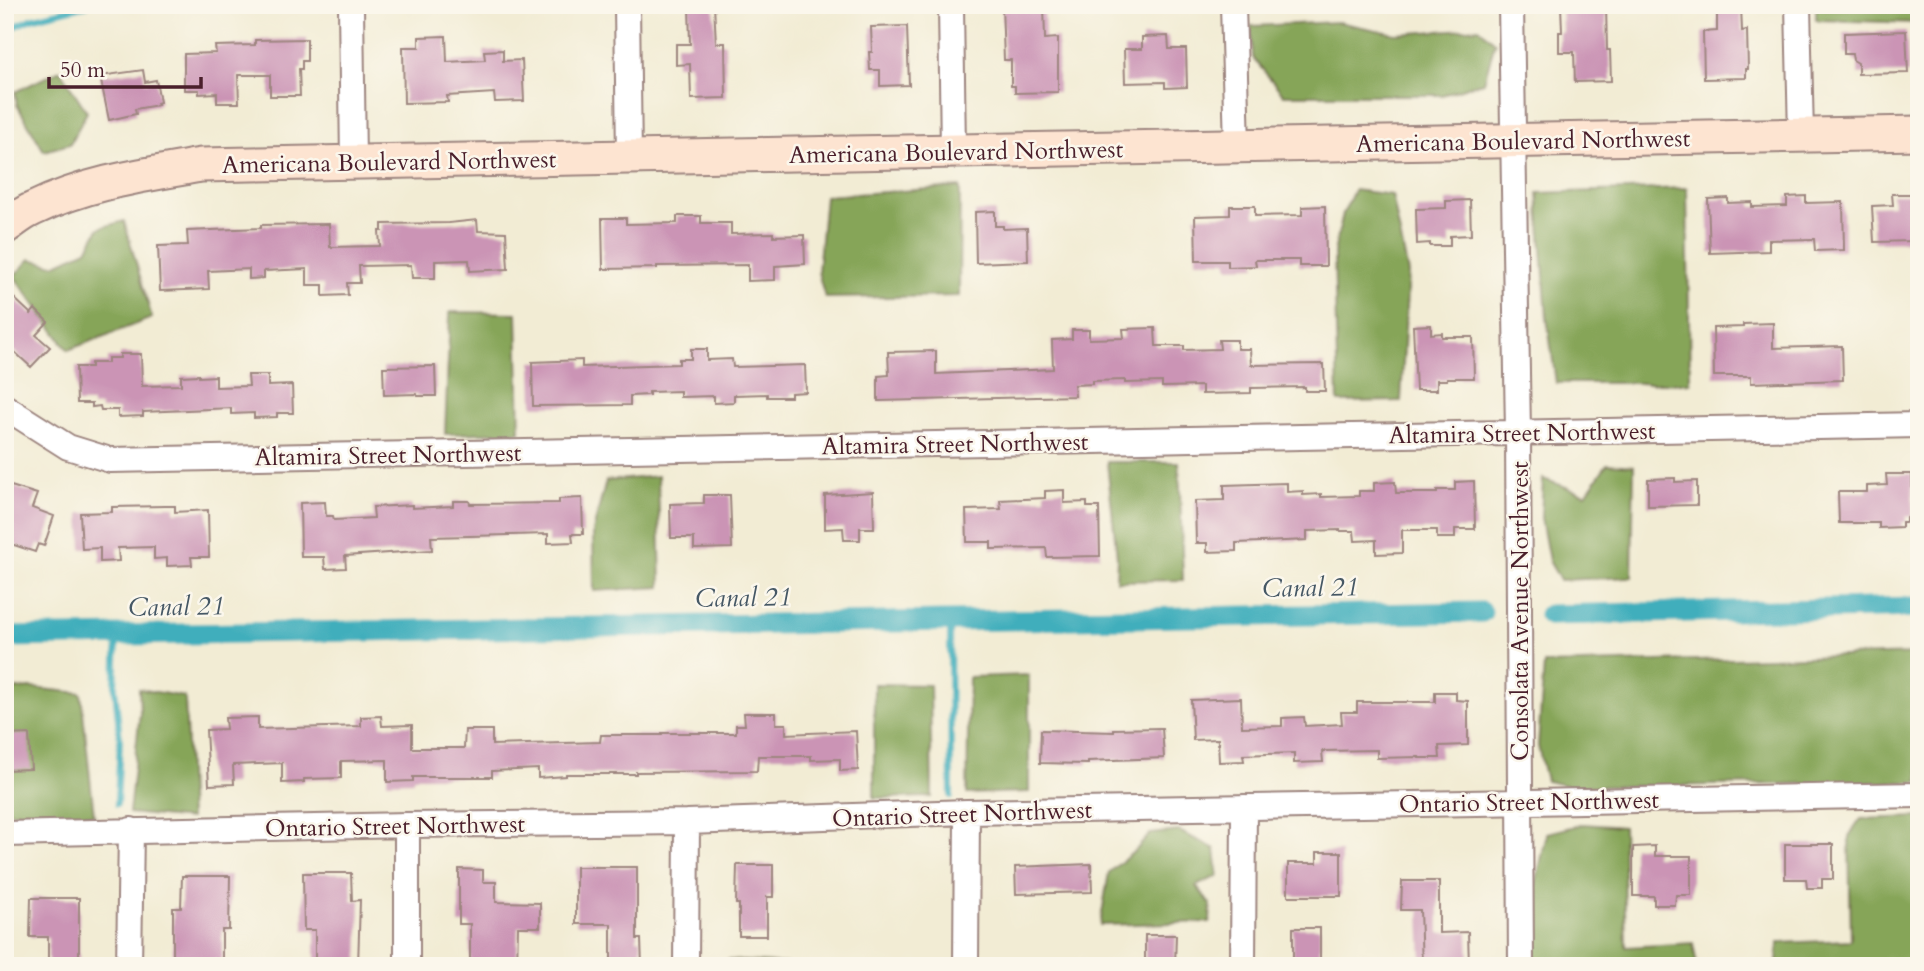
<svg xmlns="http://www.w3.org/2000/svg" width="1924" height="971" viewBox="0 0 1924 971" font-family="Cardo,serif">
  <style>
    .forest { fill: #86a559; stroke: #686242; stroke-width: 2 }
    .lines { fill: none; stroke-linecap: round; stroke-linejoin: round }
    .stream { stroke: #3faebc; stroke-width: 6 }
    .canal { stroke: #3faebc; stroke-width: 21 }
    .building { fill: #cb94b5 }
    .street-casing { stroke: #9e8680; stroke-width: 28 }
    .secondary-casing { stroke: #9e8680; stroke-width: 37 }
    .street { stroke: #fff; stroke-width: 24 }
    .secondary { stroke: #fde4d1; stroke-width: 33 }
    .labels { text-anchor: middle; stroke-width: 5; stroke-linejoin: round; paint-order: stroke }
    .street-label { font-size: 24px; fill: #4a1f2b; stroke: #fbf7ec }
    .water-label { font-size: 26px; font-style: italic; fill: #465865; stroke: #fbf7ec }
  </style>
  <rect width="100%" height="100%" fill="#fbf7ec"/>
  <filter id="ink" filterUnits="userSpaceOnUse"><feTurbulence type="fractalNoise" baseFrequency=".0143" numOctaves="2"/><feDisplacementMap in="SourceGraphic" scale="14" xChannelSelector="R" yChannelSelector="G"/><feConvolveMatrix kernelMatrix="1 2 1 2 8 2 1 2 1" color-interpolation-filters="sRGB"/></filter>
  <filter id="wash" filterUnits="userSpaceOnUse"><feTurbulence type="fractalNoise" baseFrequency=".00686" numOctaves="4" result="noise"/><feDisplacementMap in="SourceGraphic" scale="28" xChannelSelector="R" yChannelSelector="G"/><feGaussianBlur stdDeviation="1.57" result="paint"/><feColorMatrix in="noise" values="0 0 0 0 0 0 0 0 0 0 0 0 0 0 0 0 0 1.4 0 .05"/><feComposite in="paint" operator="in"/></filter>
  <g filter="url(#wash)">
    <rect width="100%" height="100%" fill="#f2ecd4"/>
    <path class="forest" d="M1816 5H1919V23L1816 20Z
      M1338 22 1396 34 1479 28 1495 42 1484 82 1442 95H1284L1253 58 1251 26Z
      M60 70 87 112 70 144 44 151 17 105 15 92Z
      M960 187 959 296 825 298 818 272 825 196Z
      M1687 188 1690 383H1556L1547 318 1538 193Z
      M1354 190 1392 195 1408 273 1401 401 1338 402 1334 252 1343 214Z
      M124 221 152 318 68 350 14 276 30 259 54 265 87 250 99 228Z
      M450 312 517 313 520 432 445 434Z
      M1107 462H1179L1183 580 1116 581 1117 557Z
      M1607 464 1634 466 1632 577 1560 580 1549 561 1541 518 1543 479 1586 494Z
      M658 476 661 587 594 591 593 531 606 481Z
      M1919 654V782L1574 787 1546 781 1538 746 1544 664Z
      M1029 675V792L967 794 969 677Z
      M874 684 930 685 932 797 874 798Z
      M31 688 81 693 94 815 5 812V690Z
      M139 689 185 697 190 819 129 813 140 712Z
      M1919 817V966H1777L1778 943 1851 940 1849 836 1861 819Z
      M1583 824 1623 827 1626 947 1693 943 1697 966H1533V896L1547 833Z
      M1179 831 1215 849 1218 876 1196 886 1211 904 1210 922 1100 925 1109 872 1136 850 1150 834Z
      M729 960 820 966H713Z"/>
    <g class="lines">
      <path class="stream" d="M5 31 31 19 87 5
        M117 635 115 688 120 740 117 804
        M951 796 950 630 953 621"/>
      <path class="canal" d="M1549 615 1919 607
        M5 637 1482 612"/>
    </g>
    <g id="blocks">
      <path class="building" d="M689 5H714L716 43H725L726 98 691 99 690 64 676 65V44H690Z
        M1002 5H1044L1045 39 1058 38V92L1015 93V86H1011V60H1004Z
        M1561 5H1606L1607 50H1610L1611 81 1575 82 1574 52H1559V32H1562Z
        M1717 5H1741L1742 31 1747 30 1748 69H1746V78L1704 79 1703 32 1717 31Z
        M907 26 909 85 880 86V70H870L869 52H872L871 27Z
        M1906 31 1908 73 1858 74V63L1853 60 1852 54H1844V33Z
        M446 36 447 62 485 60 484 51 503 50V61L522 60 524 101 495 102 494 93 447 96 448 102 404 103 403 47H419V37Z
        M1168 36 1169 49H1186L1187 87 1165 88V82L1125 83 1124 49H1142V37Z
        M307 39V61H302V69H299L300 96H270V75H238L239 103H217V93L199 94V90H184V54L216 53 215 46 255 45V40Z
        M143 70 145 82 156 80 160 102 157 103 158 105 135 109 136 114 109 120 100 76Z
        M1892 194H1913L1914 241 1874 242 1872 206 1893 205Z
        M1806 196V203L1843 202 1844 250 1815 251 1814 239 1769 240V251L1710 253 1708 199 1728 198V203L1752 202V207L1787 206V197Z
        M1470 200 1471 235 1450 236V246H1430V243L1417 244 1416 209 1446 208V201Z
        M1230 206H1255V216L1302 215V207L1325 206 1326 266H1299V260H1255L1256 266 1228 267V261H1196L1195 216 1230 215Z
        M995 211V226H1003V229L1027 228 1028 261 976 263 975 212Z
        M677 216H701V223H731V234L773 233V236L804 235 805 264 775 266V280L748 281V265L657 266V268L603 269 602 218H626V224L677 223Z
        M477 220 478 231 506 232 508 269 470 271 469 260 435 261V278H412L411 265 359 266 360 283H347L348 295 323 296V285H307V269L264 271V278L249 279V269L208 271 209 289 160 291 158 246 188 245 187 231 261 228V225L329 224 330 247 380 246 379 231H382V224L449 223Z
        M14 298 31 314 35 309 48 322 36 335 50 347 31 367 5 343V306Z
        M1773 323V348L1842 346 1843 380 1751 383V376H1714L1713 328 1743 327V324Z
        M1431 325V334L1442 333V337H1473L1474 378H1447V380H1437V390H1416L1413 326Z
        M1155 328 1156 346H1184V350L1220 349 1219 340H1237V349H1250L1251 365 1324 364 1325 391H1305V387L1251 388V393L1202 394V386L1162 387V382L1125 383V380L1092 381V384L1074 385 1075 396 878 401V376L889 375 888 352 936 351V374L1053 369 1052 340 1072 339V330H1089V339L1124 338 1123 329Z
        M691 349H707V360L732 359 733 367 805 365 806 392 791 393V397H767V394L734 395V402L714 403V396L680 397V391L649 392V395L630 396V405L533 406 532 362 582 360V367L679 364V359H691Z
        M120 354H141L142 386 181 385V376L199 375V377L216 376V387L249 386 248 375H268V386L292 385 293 413H277V417L254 418V413L231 414V408L143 412V416L118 417V410H101L100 406 92 407V403H77L76 367H91V363H108V358H120Z
        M435 366 436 396H417L416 394 384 395 383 367Z
        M1886 474H1912L1913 516 1906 517V522H1902V527L1879 528V523H1839L1838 492H1867V486L1887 485Z
        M1675 478V482L1697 481V505L1648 506V479Z
        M1474 481 1475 529H1455V538H1437V530H1402V553L1376 554V540L1355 541 1354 531H1340V530L1307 531V540L1236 543V551L1207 552V543H1196L1195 501 1224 500V485L1287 483V492L1303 491V495L1321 494V497L1359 496V491H1374V483L1395 482 1396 493H1437V490H1455V482Z
        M11 486 37 494 32 508 54 516 44 546 38 544 35 552 5 542V500Z
        M1064 490V503L1087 502V507H1099L1100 556 1047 557 1046 548 991 549V542H967L966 510 1001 509 1000 500 1045 498V491Z
        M873 492 874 528H860V540H844L843 528 825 529V495Z
        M704 495H730L732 548 694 549V538H671L670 504 704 503Z
        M582 498 583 534H572L573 542 548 543V534L431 537 432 550 345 556 346 568 325 569 324 557H301L300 503 325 502 326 516H333L334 520 374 518 373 507 412 505V508L453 506V501H469L470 504 559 503V499Z
        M165 506H175V512L208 510 209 557H191L192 565 167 566V558L154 559V547L118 548 119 561 100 562V548L82 549 80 513 112 512V507Z
        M1435 692H1456V700L1468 701V745L1439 746 1440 758H1419V757L1377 758V750L1322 751 1323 762 1294 763V753L1243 755 1244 761 1219 762 1218 739 1193 740 1191 700 1241 698 1242 727 1282 726V718L1304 717 1305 726 1342 724 1341 712H1357V702H1435Z
        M744 713H776V724H786V734L856 731 858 770 840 771V759L811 760V756H758L757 771 636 772V774H566V776L538 778V769L492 771V777H413V781L387 782V760L341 761V778L304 779V782L282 783V763L233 765 234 784 209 785 206 730 226 729 225 718 258 717V729L361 726V717L381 716 382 726 412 725V748H464L465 730H492V745L600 742 601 735H662V733H736V725H745Z
        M1162 728 1164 758 1088 761V764L1040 763 1041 730 1114 732V729Z
        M29 734 31 769 5 770V735Z
        M1785 844H1833V879H1822V888H1807L1806 879H1785Z
        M1655 846V856H1691V895H1676L1675 905H1654V896H1633V847Z
        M1317 852H1341V896H1288V863H1317Z
        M1091 864 1092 892 1016 894 1015 867Z
        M737 865H773V897H767V936H739V904H736Z
        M576 867H637V939H641L642 966H611V924H576Z
        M459 869 483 870V882H496V902L540 903V927H518L517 966H470V924H459Z
        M303 873H351L352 901 360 900 358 966H315V930H304Z
        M182 876H230L229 930H222V966H173V908H181Z
        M1402 881H1439V933L1468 932 1469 966H1422L1420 910H1401Z
        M31 898H79V966H48V937H30Z
        M1293 928H1320V966H1293Z
        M1145 935H1176L1175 966H1145Z"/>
    </g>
  </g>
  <g filter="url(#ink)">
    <use href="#blocks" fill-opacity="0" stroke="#9e8680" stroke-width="2"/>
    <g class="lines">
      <g class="street-casing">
        <path id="street" d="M351 5 353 163
          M627 5 629 158
          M951 5 953 151
          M1233 5 1237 146
          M1511 5 1518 433 1521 966
          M1798 5 1801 136
          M5 407 68 447 110 460 1919 425
          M5 834 407 825 687 822 967 812 1919 795
          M129 966 131 830
          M407 966V825
          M686 966 687 822
          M966 966 967 812
          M1243 966 1244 807"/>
      </g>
      <g class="secondary-casing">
        <path id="secondary" d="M5 227C14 221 23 213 33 209 86 183 143 175 201 165L1919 133"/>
      </g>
      <use href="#street" class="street"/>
      <use href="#secondary" class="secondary"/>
    </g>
  </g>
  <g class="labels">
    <g class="street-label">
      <text transform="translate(1523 141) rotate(-1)" y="8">Americana Boulevard Northwest</text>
      <text transform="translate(956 152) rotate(-1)" y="8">Americana Boulevard Northwest</text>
      <text transform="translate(389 162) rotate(-1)" y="8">Americana Boulevard Northwest</text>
      <text transform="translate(1522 433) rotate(-1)" y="8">Altamira Street Northwest</text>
      <text transform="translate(955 444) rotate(-1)" y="8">Altamira Street Northwest</text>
      <text transform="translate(388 455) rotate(-1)" y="8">Altamira Street Northwest</text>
      <text transform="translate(1520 611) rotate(-90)" y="8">Consolata Avenue Northwest</text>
      <text transform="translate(1529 802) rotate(-1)" y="8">Ontario Street Northwest</text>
      <text transform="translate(962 814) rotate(-2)" y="8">Ontario Street Northwest</text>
      <text transform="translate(395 826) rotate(-1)" y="8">Ontario Street Northwest</text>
    </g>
    <g class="water-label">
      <text transform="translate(1310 587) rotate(-1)" y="9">Canal 21</text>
      <text transform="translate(743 597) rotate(-1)" y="9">Canal 21</text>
      <text transform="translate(176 606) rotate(-1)" y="9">Canal 21</text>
    </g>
  </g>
  <rect width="1924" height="971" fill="none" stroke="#fbf7ec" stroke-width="28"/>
  <path d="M49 77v10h152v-10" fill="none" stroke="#4a1f2b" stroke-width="3.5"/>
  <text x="60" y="77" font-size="21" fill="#4a1f2b" stroke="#fbf7ec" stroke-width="5" paint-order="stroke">50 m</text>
</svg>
